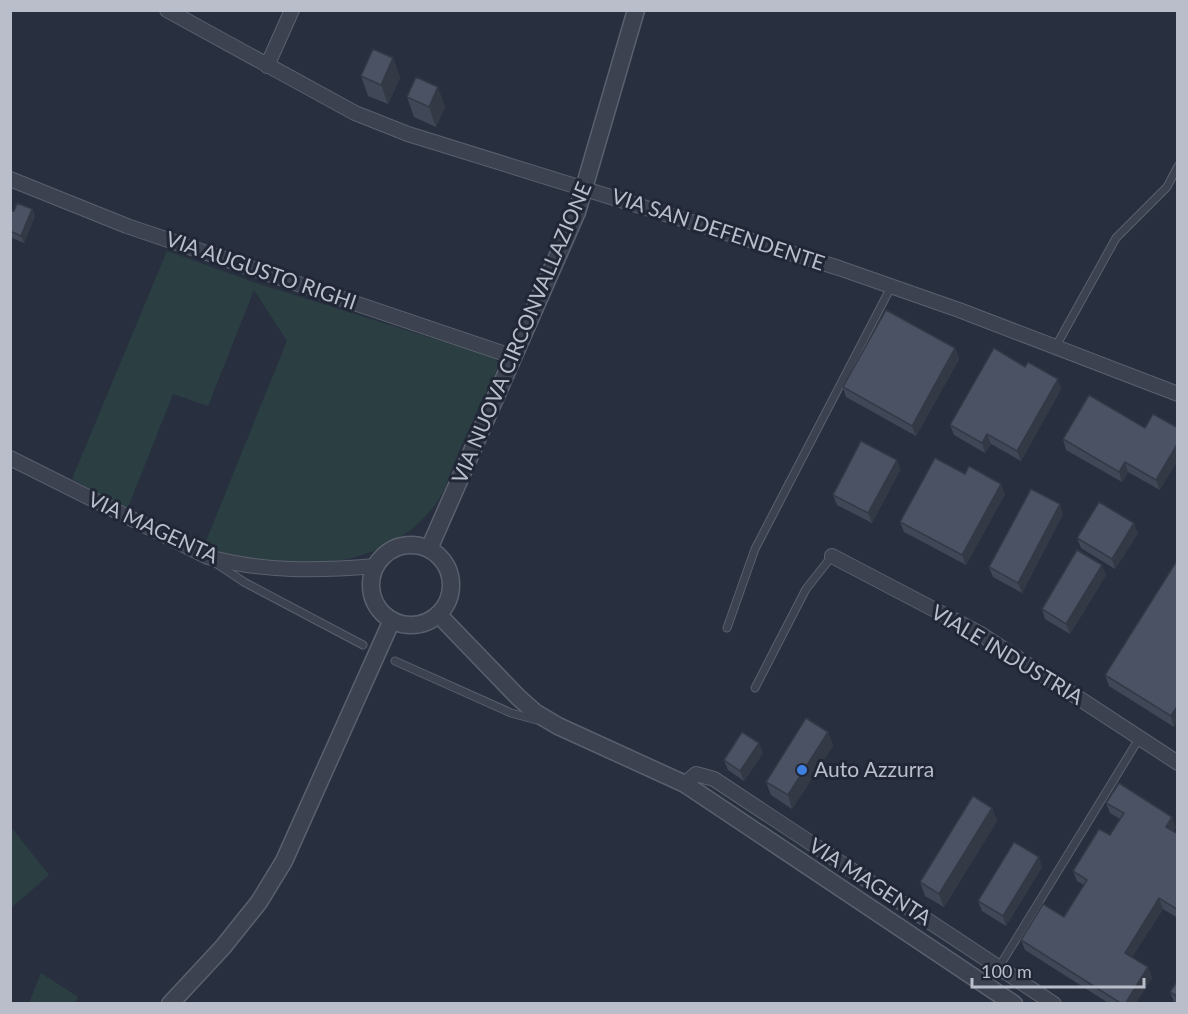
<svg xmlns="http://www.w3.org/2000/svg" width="1188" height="1014" viewBox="0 0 1188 1014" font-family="Lato,sans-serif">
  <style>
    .green { fill: #2b3e42 }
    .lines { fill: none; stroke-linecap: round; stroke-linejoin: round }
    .service-casing { stroke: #5a606d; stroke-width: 9 }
    .minor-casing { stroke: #5a606d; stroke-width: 16 }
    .tertiary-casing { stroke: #5a606d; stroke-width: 19 }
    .service { stroke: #3c4250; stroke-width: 7 }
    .minor { stroke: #3c4250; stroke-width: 14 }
    .tertiary { stroke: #3c4250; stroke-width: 16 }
    .wall { fill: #404756 }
    .shaded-wall { fill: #343946 }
    .building { fill: #4a5264; stroke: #343946; stroke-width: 1.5 }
    .shop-dot { fill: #3f7fe0; stroke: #212736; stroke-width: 2 }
    .labels { text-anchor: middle; stroke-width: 6; stroke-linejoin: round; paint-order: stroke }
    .street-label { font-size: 21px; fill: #b9beca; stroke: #212736 }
    .poi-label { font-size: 21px; fill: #b9beca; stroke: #212736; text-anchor: start }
  </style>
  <rect width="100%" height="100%" fill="#283040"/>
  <path class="green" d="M167 251 256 283 495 358 499 365C485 395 470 425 457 456 450 472 445 493 434 506 382 575 278 573 202 551L287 341 254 290 208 406 173 394 127 510 72 479Z
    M11 827 49 875 11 908H10Z
    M41 973 78 997 75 1003H29Z"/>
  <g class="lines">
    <g class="service-casing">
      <path id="service" d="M1056 346 1116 238 1167 187 1178 166
        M217 564 244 582 363 645
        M727 628 755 549 891 287
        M395 661 511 713 537 720
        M755 688 806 589 832 556
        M999 967 1140 737"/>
    </g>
    <g class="minor-casing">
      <path id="minor" d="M167 10 355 113 408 134 839 268 959 310 1178 394
        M267 66 292 10
        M10 179 127 226 514 357
        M10 458 208 557C264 572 318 571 375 566
        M832 556 979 633 1178 763
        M685 784 696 774 714 779 1054 1004"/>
    </g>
    <g class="tertiary-casing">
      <path id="tertiary" d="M371 585a40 40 0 1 1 80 0a40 40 0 1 1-80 0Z
        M429 549 577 212 636 10
        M438 614 518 697 536 713 558 726 685 784 1014 1004
        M170 1004 223 947 259 902 284 861 392 620"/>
    </g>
    <use href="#service" class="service"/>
    <use href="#minor" class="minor"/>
    <use href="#tertiary" class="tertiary"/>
  </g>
  <path class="wall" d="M393 58 400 78 388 104 368 96 361 76Z
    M407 97 445 107 436 127 414 117Z
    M32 209 35 216 24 243 10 237V210L14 211Z
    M955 348 959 359 916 436 846 397 843 387Z
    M1061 389 1021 461 991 444 985 453 954 435 950 425Z
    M1145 428 1160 490 1128 472 1122 482 1066 450 1063 439Z
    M897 460 900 470 872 523 837 505 833 495Z
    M965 474 1005 494 966 565 904 532 900 522Z
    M1063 514 1022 593 993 577 989 567Z
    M1138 533 1115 569 1081 548 1077 538Z
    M1178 559 1174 727 1109 686 1105 675Z
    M1106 575 1070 634 1045 619 1042 609Z
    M828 732 833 746 792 809 771 795 766 782Z
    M763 753 744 781 728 770 724 760Z
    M1106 803 1176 827 1173 831 1178 834V918L1163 909 1132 957 1148 967 1152 978 1135 1004H1110L1025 950 1021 940 1064 917 1084 885 1077 881 1073 871 1110 835 1120 819 1110 813Z
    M992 808 997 821 944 907 925 896 920 882Z
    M1042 867 1006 926 982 911 978 901Z
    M1178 980V1004H1176L1174 1002 1170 992Z"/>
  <path class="shaded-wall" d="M393 58 400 78 388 104 381 85Z
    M438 87 445 107 436 127 429 107Z
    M32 209 35 216 24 243 21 236Z
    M955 348 959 359 916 436 912 426Z
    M1058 379 1061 389 1021 461 1017 451Z
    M987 434 991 444 985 453 982 443Z
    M1178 443V460L1160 490 1156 480Z
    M897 460 900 470 872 523 868 513Z
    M1125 462 1128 472 1122 482 1119 472Z
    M1001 484 1005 494 966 565 962 555Z
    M1060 504 1063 514 1022 593 1018 583Z
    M1134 523 1138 533 1115 569 1112 559Z
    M1102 565 1106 575 1070 634 1066 624Z
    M1178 705V721L1174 727 1171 716Z
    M828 732 833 746 792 809 788 795Z
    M759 743 763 753 744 781 740 771Z
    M992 808 997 821 944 907 939 894Z
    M1172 817 1176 827 1170 837 1166 827Z
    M1039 857 1042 867 1006 926 1003 916Z
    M1159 898 1163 909 1128 963 1125 953Z
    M1148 967 1152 978 1135 1004H1125Z"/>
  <path class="building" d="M373 49 393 58 381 85 361 76Z
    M416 77 438 87 429 107 407 97Z
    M17 203 32 209 21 236 10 231V210L14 211Z
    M886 310 955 348 912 426 843 387Z
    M994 348 1025 367 1028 362 1058 379 1017 451 987 434 982 443 950 425Z
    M1089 395 1145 428 1153 414 1178 428V443L1156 480 1125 462 1119 472 1063 439Z
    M861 441 897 460 868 513 833 495Z
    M935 458 965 474 969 466 1001 484 962 555 900 522Z
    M1031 489 1060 504 1018 583 989 567Z
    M1099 502 1134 523 1112 559 1077 538Z
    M1077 550 1102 565 1066 624 1042 609Z
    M1178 559V705L1171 716 1105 675Z
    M806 718 828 732 788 795 766 782Z
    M742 732 759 743 740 771 724 760Z
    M1119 783 1172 817 1166 827 1178 834V910L1159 898 1125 953 1148 967 1125 1004H1122L1021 940 1043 904 1064 917 1087 880 1073 871 1099 829 1110 835 1124 813 1106 803Z
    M973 796 992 808 939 894 920 882Z
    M1014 842 1039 857 1003 916 978 901Z
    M1178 980V997L1170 992Z"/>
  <circle class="shop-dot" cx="802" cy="770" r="6"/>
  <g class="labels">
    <g class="street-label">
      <text transform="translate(718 230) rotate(18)" y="7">VIA SAN DEFENDENTE</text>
      <text transform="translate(261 271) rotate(19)" y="7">VIA AUGUSTO RIGHI</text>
      <text transform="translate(522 333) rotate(-67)" y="7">VIA NUOVA CIRCONVALLAZIONE</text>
      <text transform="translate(153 528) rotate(25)" y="7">VIA MAGENTA</text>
      <text transform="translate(1007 655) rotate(31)" y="7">VIALE INDUSTRIA</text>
      <text transform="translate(870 882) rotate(33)" y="7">VIA MAGENTA</text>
    </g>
    <g class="poi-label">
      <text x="814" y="777">Auto Azzurra</text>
    </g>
  </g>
  <rect width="1188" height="1014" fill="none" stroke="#b9beca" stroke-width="24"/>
  <path d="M972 978v9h172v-9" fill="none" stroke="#b9beca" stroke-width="3"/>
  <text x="981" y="978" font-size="18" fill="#b9beca" stroke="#212736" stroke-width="4.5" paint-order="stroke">100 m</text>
</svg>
